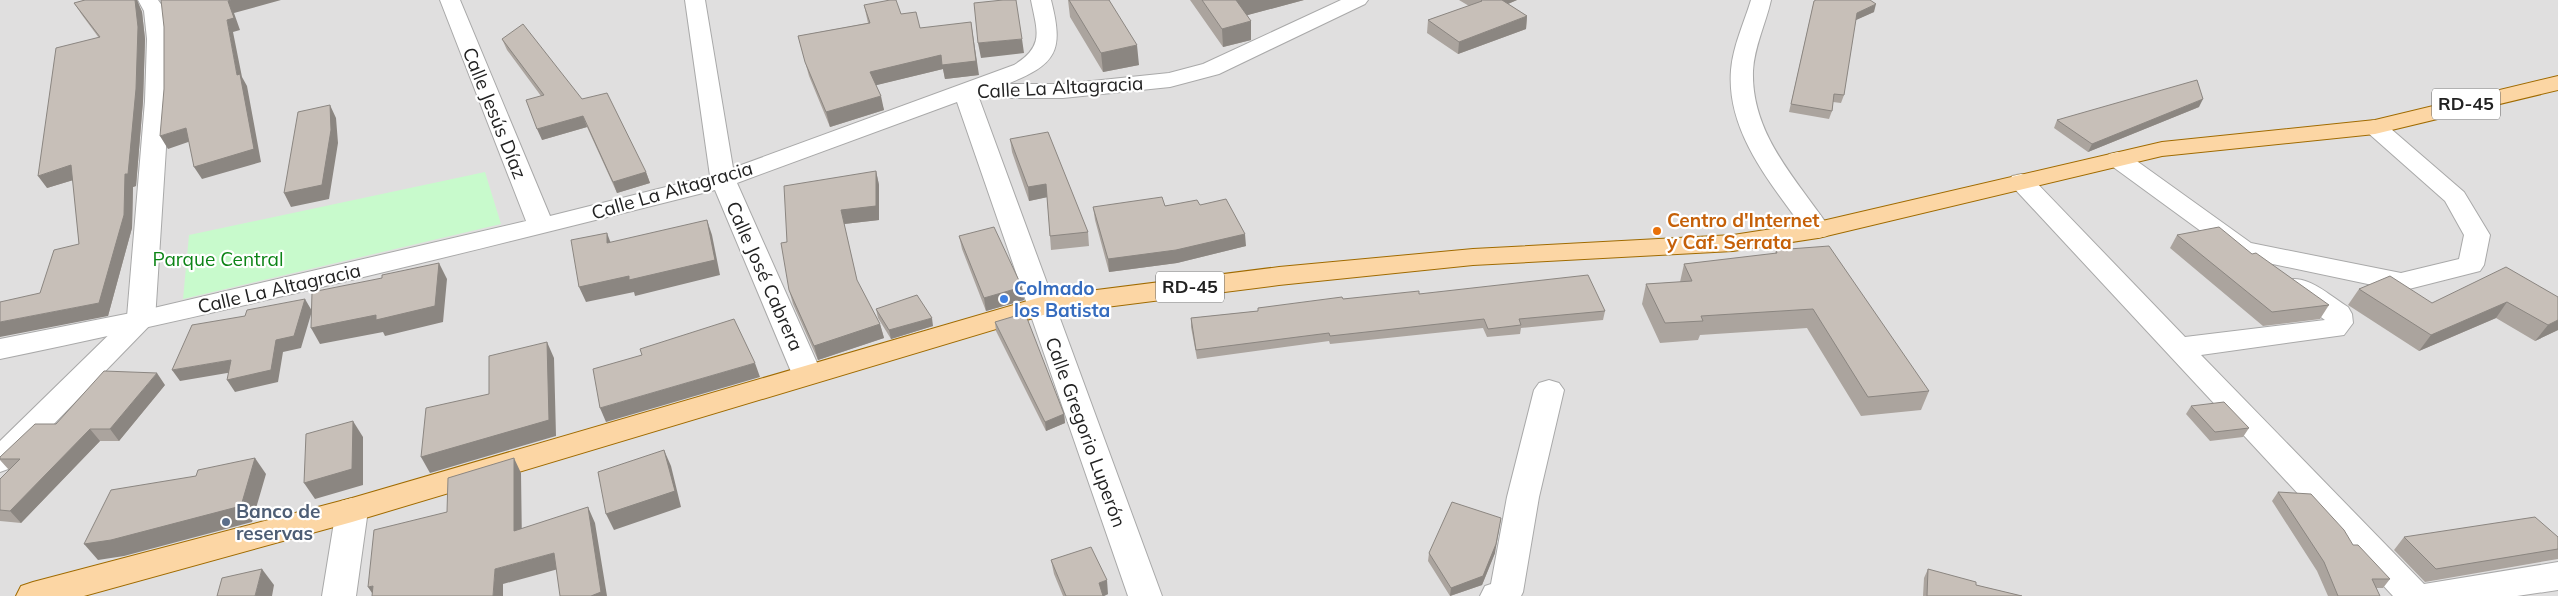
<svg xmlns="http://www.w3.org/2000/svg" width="2558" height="596" viewBox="0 0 2558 596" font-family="Mulish,sans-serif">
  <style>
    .residential { fill: #e0dfdf }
    .park { fill: #c8facc }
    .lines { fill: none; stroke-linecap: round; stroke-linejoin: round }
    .minor-casing { stroke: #a9a9a9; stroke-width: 2 }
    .tertiary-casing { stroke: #a9a9a9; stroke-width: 2 }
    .primary-casing { stroke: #a06b00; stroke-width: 2 }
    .minor { fill: #fff; fill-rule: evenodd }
    .tertiary { fill: #fff; fill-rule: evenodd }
    .primary { fill: #fcd6a4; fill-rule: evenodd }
    .wall { fill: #aba49e }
    .shaded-wall { fill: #8b8681 }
    .building { fill: #c7bfb8; stroke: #8b8681 }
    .food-dot { fill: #e8710a; stroke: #fff; stroke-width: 2 }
    .shop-dot { fill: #3f7fe0; stroke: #fff; stroke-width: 2 }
    .service-dot { fill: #5c6f8a; stroke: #fff; stroke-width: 2 }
    .labels { text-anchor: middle; stroke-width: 4.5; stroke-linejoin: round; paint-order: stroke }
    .shield { fill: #fff; stroke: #646464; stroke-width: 1 }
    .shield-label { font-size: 18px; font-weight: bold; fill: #222 }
    .street-label { font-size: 19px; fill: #222; stroke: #fff }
    .food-label { font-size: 19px; font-weight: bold; fill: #c56008; stroke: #fff; text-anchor: start }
    .park-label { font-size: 19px; fill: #0c8416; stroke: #fff }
    .shop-label { font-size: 19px; font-weight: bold; fill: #366cbe; stroke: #fff; text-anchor: start }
    .service-label { font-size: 19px; font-weight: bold; fill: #4e5e75; stroke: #fff; text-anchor: start }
  </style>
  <rect width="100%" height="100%" fill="#f2efe9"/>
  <path class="residential" d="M0 0H2558V596H0Z"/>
  <path class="park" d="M485 172 501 224 183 299 189 235Z"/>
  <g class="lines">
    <g class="minor-casing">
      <path id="minor" d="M440 0H460L550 216 710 176 685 0H705L733 168 1014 65C1045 46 1037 31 1031 0H1051C1064 51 1057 64 1007 84H1063L1169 73 1203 64 1341 0H1368L1365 4 1219 74 1170 87 1063 98H979L1162 596H1128L957 102 737 183 822 374 817 381 807 384 797 381 792 374 715 190C477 250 240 309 0 359V339L141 311 526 221Z
        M1751 0H1771C1766 23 1754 47 1753 71 1751 135 1798 181 1831 230L1827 236 1818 238 1809 236C1774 187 1726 134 1731 70 1733 46 1744 23 1751 0Z
        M2375 120 2383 122 2464 192 2490 235 2484 265 2480 271 2401 291 2235 256 2109 164 2106 159 2109 154 2118 152 2127 154 2251 243 2401 273 2459 259 2464 235 2445 201 2367 132 2363 127 2367 122Z
        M2021 174 2030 176 2185 337 2325 320 2286 292 2282 286 2286 280C2308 274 2330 296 2348 307L2352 314 2353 323 2344 335 2201 355 2424 584 2558 562V590L2517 596H2393L2012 186 2009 181 2012 176Z
        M1549 380 1559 383 1564 390 1539 497 1523 592 1521 596H1480L1485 586 1491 584 1507 497 1534 390 1539 383Z
        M352 498 363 501 368 510 356 596H322L336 510 341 501Z"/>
    </g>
    <g class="tertiary-casing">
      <path id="tertiary" d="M138 0H158L166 11 169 39V101L155 320 11 468 0 472V441L127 317 145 101 147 39 144 11Z"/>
    </g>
    <g class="primary-casing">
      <path id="primary" d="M2558 76V90L2375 134 2162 156 1818 238 1733 251 1473 265 1279 285 1043 315 352 522 84 596H16L21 586 33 582 352 498 1041 297 1279 267 1473 249 1733 235 1818 222 2162 142 2375 120Z"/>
    </g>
    <use href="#minor" class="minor"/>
    <use href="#tertiary" class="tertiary"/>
    <use href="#primary" class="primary"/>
  </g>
  <path class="wall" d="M85 0H137L142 12 145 39 143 101 136 186 133 187 132 228 108 316 40 293 79 244 73 180 47 188 99 38 82 15 74 3Z
    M1068 0H1109L1139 65 1103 72 1070 17Z
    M1190 0H1304L1247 15 1251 21V40L1223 47Z
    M1459 0H1517L1508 4 1527 16 1526 29 1458 54 1427 33 1428 20 1469 6Z
    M1814 1 1874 12 1855 20 1844 95 1841 103 1833 102 1832 111 1829 119 1789 112Z
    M864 5 901 14 920 28 979 75 945 79 943 69 876 85 884 110 830 127 809 76 798 36 868 23Z
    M502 39 582 99 646 172 650 183 617 193 587 127 542 140 541 96 507 50Z
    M2199 107 2088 152 2054 128 2057 120Z
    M1010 139 1088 232 1089 246 1051 250 1050 236 1047 197 1029 201 1012 152Z
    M876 171 879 185V220L844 224 857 282 880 324 884 338 818 360 793 304 789 290 787 242Z
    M1200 205 1246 246 1177 263 1109 272 1095 220 1093 207Z
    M2177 235 2329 305 2320 319 2263 326 2170 248Z
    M959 236 1022 287 1024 300 986 311 962 249Z
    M1776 250 1929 391 1921 410 1861 416 1807 328 1700 335 1698 340 1660 343 1642 304 1646 284 1680 282 1684 264 1775 254Z
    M2359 289 2432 303 2558 297V330L2535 341 2496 318 2419 351 2348 305Z
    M1419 294 1605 311 1603 320 1521 328 1520 334 1487 337 1483 328 1330 344 1329 341 1197 359 1191 327V318L1258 311V308L1343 299Z
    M876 309 933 326 891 339 878 318Z
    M995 322 1064 414 1065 423 1046 431 996 331Z
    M165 385 119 441H100L21 523 0 521V479L9 470 0 460V457L56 424Z
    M2191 406 2249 428 2243 437 2210 441 2186 414Z
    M2278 492 2353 545 2390 579 2383 588H2376L2380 596H2328L2317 571 2272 501Z
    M2404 537H2558V559L2425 582 2394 550Z
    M1429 553H1495L1482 585 1450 596 1428 561Z
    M1051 560 1108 594 1104 596H1063L1054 574Z
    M1928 569 1976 585 2022 596H1923L1924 578Z"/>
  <path class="shaded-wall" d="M135 0H137L142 12 145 39 143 101 136 186 133 187 132 228 108 316 0 337V322L99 303 125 174Z
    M231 0H281L234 13 240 30 233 32 242 77 247 86 261 162 202 179 194 167 237 75 227 20 228 1Z
    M1236 0H1304L1237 18Z
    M1497 0H1517L1496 9Z
    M1876 4 1874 12 1854 21 1857 13Z
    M1527 16 1526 29 1458 54 1459 42Z
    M1251 21V40L1223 47 1222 29Z
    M971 22 979 75 945 79 943 69 873 86 870 72Z
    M1022 39 1024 53 981 58 978 43Z
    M1137 45 1139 65 1103 72 1101 53Z
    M881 96 884 110 830 127 826 112Z
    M2203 99 2199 107 2088 152 2092 144Z
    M330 105 336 118 338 143 329 199 291 207 284 193Z
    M583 116 587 127 542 140 537 129Z
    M186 128 194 140 168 149 160 136Z
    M71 165 80 178 47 188 38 176Z
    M876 171 879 185V220L844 224 860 294 841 210Z
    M646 172 650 183 617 193 613 182Z
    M1046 184 1048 197 1029 201 1028 187Z
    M707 220 712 235 720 275 635 296 634 292 586 302 579 287Z
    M607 233 613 249 607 243Z
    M1245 234 1246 246 1177 263 1109 272 1108 259Z
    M439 263 447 279 443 322 385 336 383 332 320 344 311 328Z
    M1022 287 1024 300 986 311 984 298Z
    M305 299 312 311 301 348 283 352 278 382 235 392 227 380 276 340Z
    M2507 302 2496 318 2419 351 2431 335Z
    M932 318 933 326 891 339 889 330Z
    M2558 320V330L2535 341 2548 325Z
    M880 324 884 338 818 360 814 346Z
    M547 342 554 358 556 436 430 473 421 457Z
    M231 360 239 371 180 381 172 370Z
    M755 363 760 377 606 422 600 408Z
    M157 373 165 385 119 441 110 429Z
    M1064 414 1065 423 1046 431 1045 422Z
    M353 421 363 437V485L315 499 304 483Z
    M90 429 100 441 21 523 10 511Z
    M664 450 671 466 681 507 614 530 606 514Z
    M255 458 266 474 252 522 124 556 98 560 84 544Z
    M514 458 521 473 522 546 514 531Z
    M588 507 595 523 607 596H591Z
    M1501 518 1495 553 1482 585 1450 596 1451 588Z
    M554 553 562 568 503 584V596H493L495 569Z
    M262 569 274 585 272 596H255Z
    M1107 580 1108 594 1104 596H1101L1099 583Z
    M373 586 374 596 368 587Z"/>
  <path class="building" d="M85 0H135L138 27 136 89 128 174H125L124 215 99 303 0 322V302L40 293 54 250 79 244 71 165 38 176 56 48 100 37 74 3Z
    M161 0H231L228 1 234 18 227 20 237 75 240 74 254 149 194 167 186 128 160 136 164 89V27Z
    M890 0H896L901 14 916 12 920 28 971 22 976 61 942 65 941 55 870 72 881 96 826 112 805 62 798 36 870 23 864 5Z
    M1003 0H1016L1022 39 978 43 974 3Z
    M1069 0H1109L1137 45 1101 53Z
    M1202 0H1237H1236L1251 21 1222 29Z
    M1481 0H1502L1527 16 1459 42 1428 20 1482 1Z
    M1816 0H1870L1876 4 1857 13 1844 95 1834 94 1832 111 1791 104 1814 1Z
    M523 24 582 99 607 93 646 172 613 182 583 116 537 129 526 100 544 95 502 39Z
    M2197 80 2203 99 2092 144 2057 120Z
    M330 105 331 130 322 185 284 193 298 112Z
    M1048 132 1088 232 1050 236 1046 184 1028 187 1010 139Z
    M876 171V206L841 210 857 280 880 324 814 346 789 290 781 243 787 242 784 186Z
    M1162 197 1165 206 1197 200 1200 205 1226 199 1245 234 1176 250 1108 259 1093 207Z
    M707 220 715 260 629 280V276L579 287 571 240 607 233V243Z
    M994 227 1022 287 984 298 959 236Z
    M2219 227 2252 254 2256 253 2329 305 2272 312 2177 235Z
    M1829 246 1929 391 1868 397 1813 309 1701 316 1703 321 1665 323 1646 284 1692 281 1684 264 1777 253 1776 250Z
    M439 263 435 306 376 320V315L311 328 312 292 382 278V275Z
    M2506 267 2558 297V320L2548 325 2507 302 2431 335 2359 289 2390 276 2432 303Z
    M1588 275 1605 311 1519 319 1521 325 1488 329 1484 319 1330 336 1329 333 1196 350 1191 318 1258 311V308L1342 297 1343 299 1419 291V294Z
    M917 295 932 318 889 330 876 309Z
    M305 299 294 336 276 340 271 370 227 380 231 360 172 370 192 325 245 316 247 310Z
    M1025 313 1064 414 1045 422 995 322Z
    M734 319 755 363 600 408 593 369 642 355 640 349Z
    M547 342 549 420 421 457 426 408 489 394V356Z
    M104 371 157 373 110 429H90L10 511 0 510V479L20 459H0V457L35 424H56Z
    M2224 402 2249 428 2215 432 2191 406Z
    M353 421 352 469 304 483 306 434Z
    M664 450 675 491 606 514 598 472Z
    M255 458 241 506 111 540 84 544 111 490 196 476 198 470Z
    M514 458V531L588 507 601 592 591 596H560L554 553 495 569 493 596H372L373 586 368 587 374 530 447 512 448 478Z
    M2278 492 2311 494 2344 530 2353 545H2358L2390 579H2372L2380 596H2338L2324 562Z
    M1452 502 1501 518 1496 544 1483 576 1451 588 1429 553Z
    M2535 517 2558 537V549L2436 569 2404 537Z
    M1091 547 1107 580 1099 583 1103 596H1066L1051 560Z
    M262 569 255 596H217L222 578Z
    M1928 569 1976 582V585L2022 596H1927Z"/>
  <circle class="food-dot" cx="1657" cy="231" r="5"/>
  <circle class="shop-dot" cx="1004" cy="299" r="5"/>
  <circle class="service-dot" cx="226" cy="522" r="5"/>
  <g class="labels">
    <g class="shield">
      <rect x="2432" y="88.5" width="68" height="31" rx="4"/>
      <rect x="1156" y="271.5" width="68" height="31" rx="4"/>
    </g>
    <g class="shield-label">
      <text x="2466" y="110">RD-45</text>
      <text x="1190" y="293">RD-45</text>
    </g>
    <g class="street-label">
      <text transform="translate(1060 87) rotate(-3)" y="7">Calle La Altagracia</text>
      <text transform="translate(495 113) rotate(68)" y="7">Calle Jesús Díaz</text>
      <text transform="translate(672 190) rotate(-16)" y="7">Calle La Altagracia</text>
      <text transform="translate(765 276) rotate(66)" y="7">Calle José Cabrera</text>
      <text transform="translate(279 288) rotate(-13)" y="7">Calle La Altagracia</text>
      <text transform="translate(1086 432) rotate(70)" y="7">Calle Gregorio Luperón</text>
    </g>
    <g class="food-label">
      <text x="1667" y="227">Centro d'Internet<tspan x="1667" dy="22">y Caf. Serrata</tspan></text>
    </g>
    <g class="park-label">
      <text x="218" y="266">Parque Central</text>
    </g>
    <g class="shop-label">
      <text x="1014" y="295">Colmado<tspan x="1014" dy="22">los Batista</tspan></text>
    </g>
    <g class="service-label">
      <text x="236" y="518">Banco de<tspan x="236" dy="22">reservas</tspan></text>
    </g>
  </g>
</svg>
